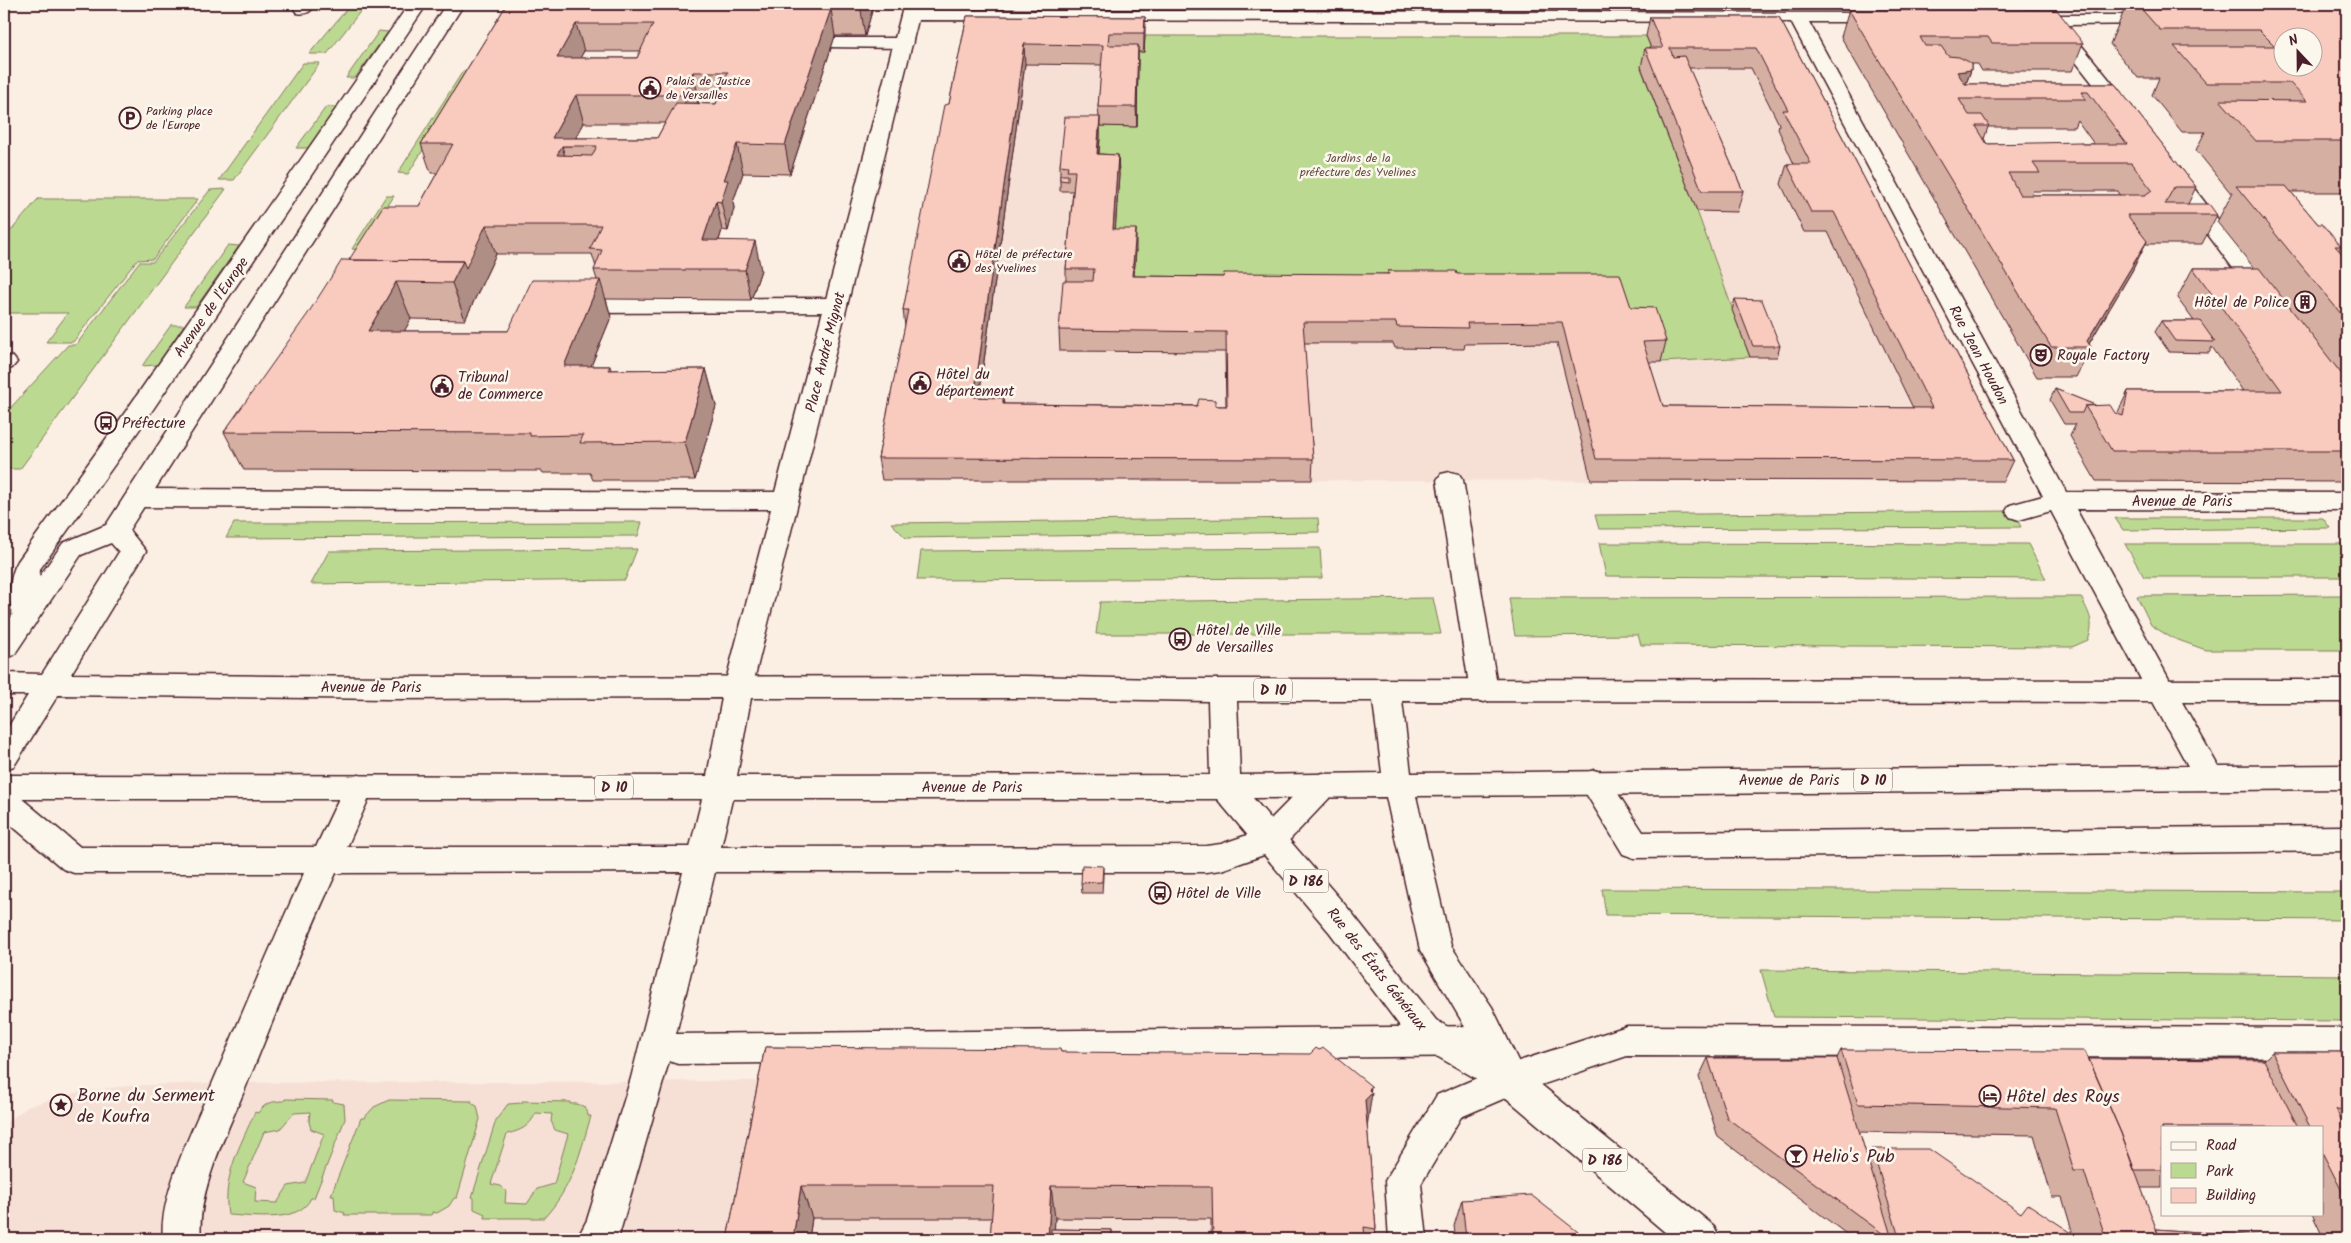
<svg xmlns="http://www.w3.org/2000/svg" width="2351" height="1243" viewBox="0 0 2351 1243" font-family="Kalam,sans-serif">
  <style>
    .built { fill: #f6e0d5 }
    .green { fill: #bcd991; stroke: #837c5e; fill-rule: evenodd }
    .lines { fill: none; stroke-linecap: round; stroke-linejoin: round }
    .service-casing { stroke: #4a1f2b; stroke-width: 3 }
    .minor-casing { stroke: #4a1f2b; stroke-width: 3 }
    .primary-casing { stroke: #4a1f2b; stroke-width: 3 }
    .service { fill: #fbf7ec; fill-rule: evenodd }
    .minor { fill: #fbf7ec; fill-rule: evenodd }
    .primary { fill: #fbf7ec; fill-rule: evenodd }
    .wall { fill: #d6afa3; stroke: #4a1f2b; fill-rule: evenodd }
    .shaded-wall { fill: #ae8e85; stroke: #4a1f2b }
    .building { fill: #f9cbbe; stroke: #4a1f2b; fill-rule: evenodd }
    .labels { text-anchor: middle; stroke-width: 5; stroke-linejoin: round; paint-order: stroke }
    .far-poi-label { font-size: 12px; fill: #4a1f2b; stroke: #fbf7ec; text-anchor: start }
    .far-park-label { font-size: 12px; fill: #664e44; stroke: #fbf7ec }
    .shield { fill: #fbf7ec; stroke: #7f6065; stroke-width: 1 }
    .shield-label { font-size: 14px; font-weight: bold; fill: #4a1f2b }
    .poi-label { font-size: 15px; fill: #4a1f2b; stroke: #fbf7ec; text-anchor: start }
    .street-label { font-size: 15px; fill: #4a1f2b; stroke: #fbf7ec }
    .near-poi-label { font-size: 18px; fill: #4a1f2b; stroke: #fbf7ec; text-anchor: start }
  </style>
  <rect width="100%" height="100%" fill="#fbeee3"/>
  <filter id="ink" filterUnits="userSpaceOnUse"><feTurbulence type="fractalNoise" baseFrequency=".02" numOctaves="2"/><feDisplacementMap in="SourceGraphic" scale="10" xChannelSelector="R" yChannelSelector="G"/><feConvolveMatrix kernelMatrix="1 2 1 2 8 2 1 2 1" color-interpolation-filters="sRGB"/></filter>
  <g filter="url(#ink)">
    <path class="built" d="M969 35 1774 37 2003 481 882 480Z
      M777 1081 1368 1239H4V1124L29 1106 78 1092 127 1086 202 1083Z"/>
    <path class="green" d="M351 4H366L327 54H309Z
      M379 31 388 32 355 78H346Z
      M1145 36H1646L1659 68H1641L1697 211 1750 357 1661 362 1649 329 1132 297 1114 249 1097 174 1099 126 1136 127 1109 52H1144Z
      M303 63H320L234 180H219Z
      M463 71H472L408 174 398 173Z
      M326 107H337L308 148H296Z
      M226 189 20 469H4V415L68 345H76L139 262H153L210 190Z
      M386 196H394L360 250 352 249Z
      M38 199H198L153 259 137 260 73 342H46L68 313H4V239Z
      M228 245 239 246 196 307H184Z
      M171 325H184L157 365 142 366Z
      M2013 511 2021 527 1599 529 1595 515Z
      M1318 518 1319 532 906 538 891 523Z
      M2115 518H2323L2330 528 2123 530Z
      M642 522 638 536 226 538 234 523Z
      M1599 543 2028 544 2046 579 1606 576Z
      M2125 544H2347V577H2144Z
      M1320 548 1322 578 917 580 921 551Z
      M637 549 625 580 311 584 329 551Z
      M2347 595V650H2206L2170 637 2151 625 2137 596Z
      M2081 597C2089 614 2095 621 2088 640L2072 647 1641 645 1638 635 1515 636 1509 598Z
      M1433 598 1441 634H1096L1100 602Z
      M1602 889 2347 892V920L1606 915Z
      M1761 970 2347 975V1021L1774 1017Z
      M285 1099 333 1100V1102L344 1104 345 1119 314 1198H311C299 1224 252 1216 228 1215 222 1177 240 1146 255 1112L258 1113C264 1103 273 1101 284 1101ZM310 1112 309 1122 311 1129 324 1134 305 1183 288 1186 277 1203 255 1202 256 1187 243 1182 264 1132 280 1129 294 1113Z
      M389 1100 472 1101 471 1103 477 1106 480 1119 457 1198H454L449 1206 437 1213 432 1212V1215H344L345 1213 335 1210 334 1195H331L361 1118H364L374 1107Z
      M522 1101 570 1102V1104C579 1103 588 1106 588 1116H591C579 1156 573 1186 544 1218H485V1214L474 1209V1198L472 1197 496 1120 508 1104 522 1103ZM536 1113 552 1114 551 1121 555 1130 568 1134 554 1184 537 1189 527 1204 505 1203 506 1191 501 1186 491 1184 507 1134C522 1130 529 1127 536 1113Z
      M340 1234 424 1237V1239H327L339 1237Z"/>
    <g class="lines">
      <g class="service-casing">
        <path id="service" d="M298 4H316C310 12 307 15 297 13L294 9Z
          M409 4H427L137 433 40 569C37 586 44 609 36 623L26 626 16 623C7 607 8 577 18 561L119 421Z
          M833 38H904L910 39 913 43 910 47 904 48 827 47 824 43 827 39Z
          M836 298 844 300 847 305 844 310 836 312 578 313 570 311 567 306 570 301 578 299Z
          M4 355 13 357 17 362 12 368 4 370Z
          M1450 472 1459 474 1463 480 1498 691 1494 699 1484 702 1474 699 1470 691 1437 480 1441 474Z
          M1594 770 1605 774 1643 832 2347 826V851L1634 858 1623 854 1579 782 1583 774Z
          M1323 773 1334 777 1338 785 1334 793 1281 849 1221 870 1206 872H715L676 1034 1491 1026 1503 1030 1508 1041 1503 1052 1491 1056 678 1064 669 1061 618 1239H577L587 1220 631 1078 683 872 336 873C304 942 276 1013 247 1084 229 1129 196 1191 201 1239H163C158 1196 196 1123 213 1082 243 1012 272 942 304 873H74L63 869 4 819V790L15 793 80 847H316L348 779 359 775 370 779 374 787 347 847H690L705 787 709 779 720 775 731 779 735 787 721 847 1206 846 1221 844 1259 831 1312 777Z"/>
      </g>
      <g class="minor-casing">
        <path id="minor" d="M904 4H922L920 10 1890 13 1893 17 1890 21 1884 22H1809L2066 492 2347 493V510L2076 509 2176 692 2172 700 2162 703 2152 700 2051 511 2019 520 2010 517 2006 511 2010 505 2043 496 1791 22 918 20 752 688 748 696 738 699 728 696 724 688 771 509 137 507 128 504 124 498 128 492 137 489 775 492Z
          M2027 11H2038L2051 15H2165L2168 19 2165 23 2159 24 2065 25 2133 109 2136 113 2133 117H2119L2047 25 2021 20 2018 16 2021 12Z
          M2169 163 2176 165 2275 293 2278 298 2275 303 2267 305 2259 303 2159 169 2162 165Z
          M1627 1026 2347 1028V1058L1627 1056 1517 1093 1461 1117 1421 1184 1427 1239H1389L1385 1181 1437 1095 1510 1064Z"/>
      </g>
      <g class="primary-casing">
        <path id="primary" d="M446 4H464L129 530 146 551 71 674 389 677 1025 676 1160 679 2347 680V702H2182L2218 766 2347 765V789L1416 796 1451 946 1492 1007 1522 1069 1714 1226 1720 1239H1673L1498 1091 1412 1042 1330 933 1217 799H4V775L707 776 722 698 389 699 58 695 14 766 4 769V734L28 695H4V673L42 674 119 552 111 543 81 555 14 655 4 658V627L63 543 106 525ZM751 698H1025L1208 701 1210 775 737 776ZM1237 701H1373L1382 773 1240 775ZM1402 701 2153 702 2188 766 1411 773ZM1386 797 1420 950 1474 1042 1436 1020 1352 913 1253 798Z"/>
      </g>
      <use href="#service" class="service"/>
      <use href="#minor" class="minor"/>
      <use href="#primary" class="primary"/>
    </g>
    <path class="wall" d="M507 4H874L865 36H835L790 174 743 173 733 202 734 208 728 231 722 230 719 240 761 270 751 300 606 299 611 317 591 366H610L611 370 706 369 716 406 695 480H593L590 473H543L542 471 244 470 224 432 349 260 419 206 437 173H431L421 144ZM584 51H640L637 58H580ZM699 99H717L716 104 698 103ZM584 123H665L657 138H576ZM496 254H592L596 267 594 270 597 280 508 331H404L411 319 465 320Z
      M2127 4H2347V192H2291L2318 224 2341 246 2339 250 2347 259V482L2096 481 2070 436 2076 424H2064L2050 400 2055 389 2117 414 2128 391H2243L2212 347 2209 353 2169 352 2155 332 2161 321H2194L2177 298 2193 268H2254L2217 222 2233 192H2230L2196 150 2205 132H2182L2152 95 2159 78H2138L2110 44Z
      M1849 10 2083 43 2072 71H1982L1978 64H1971V70L1966 84H2115L2196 187 2188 204 2217 215 2202 244H2145L2132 271 2089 344 2091 347 2076 377H2037L1841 37ZM2077 120 2094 144H1987L1984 139 1988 127H2074ZM2033 191H2118L2120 195H2031Z
      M967 16 1145 17 1144 52H1138L1137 127 1100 126V137L1099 154 1118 155 1119 175 1115 229 1136 250 1134 276 1223 277 1388 274V271L1457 274 1631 307 1666 341 1661 362H1649L1663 406 1913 408 1828 232H1804L1781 184 1787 164H1794L1778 129 1779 124 1751 68H1689L1743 191 1737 212 1697 211 1641 67 1645 48H1651L1646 36 1650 17H1779L2013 460 2003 481 1591 480 1557 343 1465 344 1464 349 1395 348 1393 343H1304L1313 459 1312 480H882L878 458 905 326 903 310 949 104ZM1025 64 1102 65 1098 107 1099 117 1060 165V191H1073L1066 269V281L1059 330 1060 351 1225 352 1226 406 1004 404 1003 398 979 397Z
      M1735 299 1780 346 1777 357H1750L1732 310Z
      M1103 866V877L1102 893H1082L1081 883Z
      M765 1047 1061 1052 1371 1086 1367 1124 1376 1229 1374 1239H1211V1219L1055 1218 1054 1229 1112 1230V1239H990L992 1218H812L809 1239H727Z
      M1841 1050 2089 1059 2264 1060 2272 1052H2347V1239H2324L2312 1214H2322V1127H2162V1188H2141L2156 1229 2294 1239H1853L1718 1137 1699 1077 1708 1058H1837ZM1859 1132 2034 1135 2052 1197H2062L2073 1234 2021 1213 1872 1149 1867 1157Z
      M1462 1200 1587 1239H1456L1454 1226Z"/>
    <path class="shaded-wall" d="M860 4H874L865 36Z
      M831 9 835 36 790 174 785 145Z
      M1145 17V36L1144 52V33Z
      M576 24 584 51 565 85 557 58Z
      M1024 44 1025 64 976 418 974 397Z
      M1138 45V64L1137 127 1136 107Z
      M1971 70 1961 97 1957 72Z
      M693 72 699 99 690 123 683 95Z
      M576 95 584 123 571 146H562L570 174 565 184 552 138Z
      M1100 117V137L1097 174V154Z
      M737 144 743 173 733 202 734 208 728 231 721 202 724 180Z
      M1118 155 1119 175 1114 249 1113 229Z
      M716 201 722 230 710 270 703 240Z
      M486 225 496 254 465 320 452 283 463 261Z
      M1136 229V250L1132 297V276Z
      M755 241 761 270 751 300 745 270Z
      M2147 241 2132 271 2087 347V341Z
      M600 280 611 317 576 403 564 366Z
      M396 282 411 319 384 368 368 331Z
      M706 369 716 406 695 480 685 442Z
      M1371 1086 1369 1096 1372 1093 1367 1127 1365 1100Z
      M801 1186 812 1218 809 1239H793Z
      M1051 1186 1055 1218 1054 1239H1048Z"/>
    <path class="building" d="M507 4H621L622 8 831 9 785 145 737 144 724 180H728L721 202 716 201 703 240 755 241 745 270H594L602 250 590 249 601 225H486L466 268 463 261 349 260 383 206H419L453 144H421ZM576 24H653L637 58H557ZM693 72H728L716 104 676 103 657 138H552L576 95H683ZM562 146H597L592 156 557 155Z
      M2137 4H2347V141H2256L2220 100 2307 101 2290 83H2206L2174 46H2275L2259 30H2160ZM2284 38H2314V68H2284Z
      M1849 10H2057L2083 43H1992L1988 37H1920L1925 46H1941L1948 56 1959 57 1971 63V70L1957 72 1965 84H2115L2196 187H2174L2165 204H2209L2217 215H2127L2147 241 2087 341 2091 347H2051ZM2081 92H2088L2127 144H2082L2081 142 1987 144 1976 126H1989L1982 115H1969L1959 99H2086ZM2033 163H2131L2152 190 2145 195H2020L2008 173H2040Z
      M967 16 1145 17 1144 33H1109L1108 45H1138L1136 107H1098L1103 45 1024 44 974 397 1003 398V404L1197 406 1199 399 1215 400V406H1227L1226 332 1059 330 1063 281H1093L1094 269H1066L1075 171H1067L1068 166 1060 165 1065 117H1100L1097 154 1118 155 1113 229H1136L1132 276 1223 277 1224 273 1389 274 1388 271H1456L1457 274H1620L1631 307 1655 308 1666 341 1643 342 1663 406 1932 408 1834 212H1811L1787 164H1811L1783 110H1788L1756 48H1670L1673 57 1684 56 1743 191H1702L1645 48H1663L1650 17H1779L2013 460 1596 459 1562 322 1467 323 1468 328 1397 327 1396 322H1303L1313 459 878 458 908 310H903L944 105 949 104Z
      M1060 175H1068V181L1060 180Z
      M2236 186H2286L2318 224H2322L2341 246H2335L2347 259V321Z
      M342 260 463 261 452 283 396 282 368 331H508L532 280H600L564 366H610L608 370 706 369 685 442 580 443 583 435 530 436V433L224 432 307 315Z
      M2193 268H2259L2347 381V451H2112L2085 406 2110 405 2115 413 2123 416 2128 391H2282Z
      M1735 299 1762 300 1780 346H1753Z
      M2161 321H2200L2215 342 2175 341Z
      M2055 389 2095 405 2085 406 2082 413H2069Z
      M1082 865 1103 866 1102 882 1081 883Z
      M765 1047 1060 1049 1061 1052 1310 1054 1316 1048 1319 1050 1324 1048 1371 1086 1369 1090 1372 1093 1365 1100 1376 1229 1364 1227 1365 1239H1213L1212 1187 1051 1186 1048 1239H990L994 1186H801L793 1239H727Z
      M1841 1050 2085 1051 2121 1133 2160 1239H2106L2084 1171H2074L2055 1108 1858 1104Z
      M2272 1052H2347V1110L2336 1109 2347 1131V1201L2322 1152V1127H2310Z
      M1708 1058H1837L1892 1239H1890L1727 1118Z
      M2089 1059 2264 1060 2298 1127H2162V1170H2134L2121 1133Z
      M1872 1149H1929L2021 1213 2028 1204 2081 1239H1905L1898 1234Z
      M1531 1195 1587 1239H1466L1462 1200Z
      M1051 1229 1112 1230 1111 1239H1051Z
      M2156 1229 2294 1239H2160Z"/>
  </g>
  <defs>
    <g id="civic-ring" transform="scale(1.125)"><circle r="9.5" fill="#fbf7ec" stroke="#4a1f2b" stroke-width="1.5"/><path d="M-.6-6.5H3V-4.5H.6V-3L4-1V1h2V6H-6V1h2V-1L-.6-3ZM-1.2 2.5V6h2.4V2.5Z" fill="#4a1f2b"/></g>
    <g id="parking-ring" transform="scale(1.125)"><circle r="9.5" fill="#fbf7ec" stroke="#4a1f2b" stroke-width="1.5"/><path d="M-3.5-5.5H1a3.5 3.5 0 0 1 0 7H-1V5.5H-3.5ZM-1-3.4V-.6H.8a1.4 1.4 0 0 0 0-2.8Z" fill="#4a1f2b"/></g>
    <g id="building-ring" transform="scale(1.125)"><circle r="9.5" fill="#fbf7ec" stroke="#4a1f2b" stroke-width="1.5"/><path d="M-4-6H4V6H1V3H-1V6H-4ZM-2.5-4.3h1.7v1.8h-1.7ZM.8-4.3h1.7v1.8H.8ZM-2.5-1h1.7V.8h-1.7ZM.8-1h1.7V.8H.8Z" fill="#4a1f2b"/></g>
    <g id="theatre-ring" transform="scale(1.125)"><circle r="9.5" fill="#fbf7ec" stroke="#4a1f2b" stroke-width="1.5"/><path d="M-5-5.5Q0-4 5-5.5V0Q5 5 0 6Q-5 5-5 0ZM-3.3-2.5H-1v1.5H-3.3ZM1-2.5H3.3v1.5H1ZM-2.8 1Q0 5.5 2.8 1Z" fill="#4a1f2b"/></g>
    <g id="bus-ring" transform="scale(1.125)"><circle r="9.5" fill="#fbf7ec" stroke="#4a1f2b" stroke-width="1.5"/><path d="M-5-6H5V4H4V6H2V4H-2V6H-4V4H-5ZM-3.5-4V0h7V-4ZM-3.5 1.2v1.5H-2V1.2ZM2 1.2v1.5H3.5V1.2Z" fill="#4a1f2b"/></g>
    <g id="hotel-ring" transform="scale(1.125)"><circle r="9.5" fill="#fbf7ec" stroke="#4a1f2b" stroke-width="1.5"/><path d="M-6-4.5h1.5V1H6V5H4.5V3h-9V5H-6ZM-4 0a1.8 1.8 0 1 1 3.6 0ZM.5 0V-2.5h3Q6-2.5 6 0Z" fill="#4a1f2b"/></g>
    <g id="sight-ring" transform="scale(1.125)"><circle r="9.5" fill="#fbf7ec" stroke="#4a1f2b" stroke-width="1.5"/><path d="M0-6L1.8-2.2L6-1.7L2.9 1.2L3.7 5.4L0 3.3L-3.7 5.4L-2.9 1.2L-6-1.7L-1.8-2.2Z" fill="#4a1f2b"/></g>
    <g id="bar-ring" transform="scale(1.125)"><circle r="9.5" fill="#fbf7ec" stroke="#4a1f2b" stroke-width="1.5"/><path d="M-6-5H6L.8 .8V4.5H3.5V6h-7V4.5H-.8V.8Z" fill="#4a1f2b"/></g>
  </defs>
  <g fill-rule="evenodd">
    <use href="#civic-ring" x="650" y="88"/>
    <use href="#parking-ring" x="130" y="118"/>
    <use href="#civic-ring" x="959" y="261"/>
    <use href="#building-ring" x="2305" y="302"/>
    <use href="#theatre-ring" x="2041" y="355"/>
    <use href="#civic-ring" x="920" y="383"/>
    <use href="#civic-ring" x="442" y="386"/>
    <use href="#bus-ring" x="106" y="423"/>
    <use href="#bus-ring" x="1180" y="639"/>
    <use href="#bus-ring" x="1160" y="893"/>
    <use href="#hotel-ring" x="1990" y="1096"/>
    <use href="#sight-ring" x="61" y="1105"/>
    <use href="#bar-ring" x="1796" y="1156"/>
  </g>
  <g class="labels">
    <g class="far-poi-label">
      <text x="666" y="85">Palais de Justice<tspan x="666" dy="14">de Versailles</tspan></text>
      <text x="146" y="115">Parking place<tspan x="146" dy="14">de l'Europe</tspan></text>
      <text x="975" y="258">Hôtel de préfecture<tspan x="975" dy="14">des Yvelines</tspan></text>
    </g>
    <g class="far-park-label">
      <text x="1358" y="162">Jardins de la<tspan x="1358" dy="14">préfecture des Yvelines</tspan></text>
    </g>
    <g class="shield">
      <rect x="1254" y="678.5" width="38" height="23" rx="4"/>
      <rect x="1854" y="768.5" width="38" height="23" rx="4"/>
      <rect x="595" y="775.5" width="38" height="23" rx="4"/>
      <rect x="1283.5" y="869.5" width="45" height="23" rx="4"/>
      <rect x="1582.5" y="1148.5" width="45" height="23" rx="4"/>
    </g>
    <g class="shield-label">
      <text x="1273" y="695">D 10</text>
      <text x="1873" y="785">D 10</text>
      <text x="614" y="792">D 10</text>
      <text x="1306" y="886">D 186</text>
      <text x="1605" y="1165">D 186</text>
    </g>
    <g class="poi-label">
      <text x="2289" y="307" text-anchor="end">Hôtel de Police</text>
      <text x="2057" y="360">Royale Factory</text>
      <text x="936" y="379">Hôtel du<tspan x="936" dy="17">département</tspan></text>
      <text x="458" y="382">Tribunal<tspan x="458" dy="17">de Commerce</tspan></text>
      <text x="122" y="428">Préfecture</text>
      <text x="1196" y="635">Hôtel de Ville<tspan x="1196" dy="17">de Versailles</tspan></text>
      <text x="1176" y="898">Hôtel de Ville</text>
    </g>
    <g class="street-label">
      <text transform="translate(211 307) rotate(-55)" y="5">Avenue de l'Europe</text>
      <text transform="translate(825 352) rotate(-76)" y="5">Place André Mignot</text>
      <text transform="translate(1979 355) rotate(62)" y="5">Rue Jean Houdon</text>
      <text x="2182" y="506">Avenue de Paris</text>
      <text x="371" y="692">Avenue de Paris</text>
      <text x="1789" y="785">Avenue de Paris</text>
      <text x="972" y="792">Avenue de Paris</text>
      <text transform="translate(1377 969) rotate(52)" y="5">Rue des États Généraux</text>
    </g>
    <g class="near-poi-label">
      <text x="77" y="1101">Borne du Serment<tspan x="77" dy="21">de Koufra</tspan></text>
      <text x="2006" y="1102">Hôtel des Roys</text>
      <text x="1812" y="1162">Helio's Pub</text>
    </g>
  </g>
  <rect width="2351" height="1243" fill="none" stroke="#fbf7ec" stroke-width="20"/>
  <rect x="10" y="10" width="2331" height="1223" fill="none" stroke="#4a1f2b" stroke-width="2" filter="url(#ink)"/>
  <rect x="2161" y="1126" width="162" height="90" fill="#fbf7ec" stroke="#b4a19f"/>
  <rect x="2171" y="1142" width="25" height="8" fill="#fbf7ec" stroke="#b4a19f"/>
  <text x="2206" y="1150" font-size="15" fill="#4a1f2b">Road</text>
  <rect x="2171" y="1163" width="25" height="15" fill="#bcd991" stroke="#b4a19f"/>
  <text x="2206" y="1176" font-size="15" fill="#4a1f2b">Park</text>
  <rect x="2171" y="1188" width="25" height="15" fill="#f9cbbe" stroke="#b4a19f"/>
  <text x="2206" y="1200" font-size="15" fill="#4a1f2b">Building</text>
  <g transform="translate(2298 52) rotate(338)"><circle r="24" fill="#fbf7ec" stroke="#b4a19f"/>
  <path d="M0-4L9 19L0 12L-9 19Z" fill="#4a1f2b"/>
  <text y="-8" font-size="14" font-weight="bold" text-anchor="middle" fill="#4a1f2b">N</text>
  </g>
</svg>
